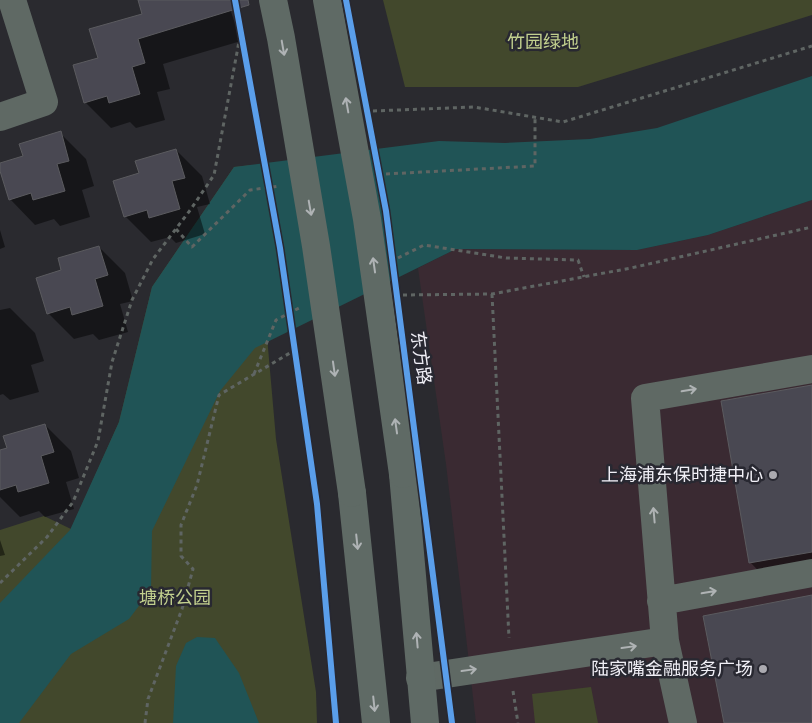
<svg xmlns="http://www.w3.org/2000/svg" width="812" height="723" viewBox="0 0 812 723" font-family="'Fira Sans','Noto Sans SC',sans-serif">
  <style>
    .commercial { fill: #3a2a32 }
    .green { fill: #42482c }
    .water { fill: #205456 }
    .shadow { fill: #0007 }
    .building { fill: #494852; stroke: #5b5b5f }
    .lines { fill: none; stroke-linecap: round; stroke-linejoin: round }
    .path { stroke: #5f6563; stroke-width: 3; stroke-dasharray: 4 4; stroke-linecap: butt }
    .minor { stroke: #5f6964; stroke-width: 28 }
    .major { stroke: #5f6a65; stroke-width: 28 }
    .major-bridge { stroke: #5f6a65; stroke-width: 28 }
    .cycleway-casing { stroke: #282831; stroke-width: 9 }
    .cycleway { stroke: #5a9eea; stroke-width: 6 }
    .oneway { stroke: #afb3b5 }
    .oneway2 { stroke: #afb3b4 }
    .poi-dot { fill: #abaab0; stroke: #282831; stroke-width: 2 }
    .labels { text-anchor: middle; stroke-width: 5; stroke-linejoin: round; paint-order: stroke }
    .park-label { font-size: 18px; fill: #c2d08e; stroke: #282831 }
    .street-label { font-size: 18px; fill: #f0eff6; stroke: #282831 }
    .poi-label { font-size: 18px; fill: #f0eff6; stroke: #282831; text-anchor: end }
  </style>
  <rect width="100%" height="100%" fill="#2a2a2f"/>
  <path class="commercial" d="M812 200V723H476L446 464 418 268 456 249 637 250 708 235Z"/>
  <path class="green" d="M383 0H812V15L578 87H405Z
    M252 165 276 439 316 692 317 723H0V530L44 516 71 529 119 422 152 287 234 167Z
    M591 687 598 723H535L532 694Z"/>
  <path class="water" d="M812 76V200L708 235 637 250 456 249 255 348 220 391 152 531 151 590 129 619 71 654 19 723H0V603L70 530 119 422 152 287 234 167 439 141 505 143 590 139 657 128Z
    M197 637 215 638 239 673 259 723H173L176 666 186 643Z"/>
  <path class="shadow" d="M139 0H227L241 41 163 64 170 89 157 92 165 120 136 128 130 122 111 128 85 102 99 59 144 14Z
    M60 133 86 159 94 186 82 190 90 217 60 226 54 219 35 225 10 199 0 164 25 157Z
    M176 150 202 176 210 204 197 207 205 234 176 243 170 237 151 242 125 216 140 174Z
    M0 230 5 247 0 249Z
    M99 247 125 273 133 301 120 304 128 332 99 340 93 334 74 339 48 313 63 271Z
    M10 308 35 333 44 361 31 365 39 392 10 400 3 394 0 395V310Z
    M812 386V575L770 583 751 563 722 402Z
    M45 425 71 451 79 478 66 482 74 509 45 517 39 511 20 517 0 497V451L9 449Z
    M0 540 5 555 0 556Z"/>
  <path class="building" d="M138 0H248L249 5 138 39 145 63 132 67 140 94 109 103 107 96 84 103 73 65 98 58 89 29 142 14Z
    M61 131 69 161 57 164 65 191 33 200 31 193 9 200 0 171V163L23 156 19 144Z
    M176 149 185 178 172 181 180 209 149 218 147 210 124 217 113 181 139 173 135 161Z
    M99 246 108 275 95 279 103 306 72 315 70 307 47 314 36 278 61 270 58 258Z
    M812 385V552L749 563 721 401Z
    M45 424 54 452 41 456 49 483 18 492 16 485 0 490V450L7 448 3 436Z
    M812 595V723H724L703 616Z"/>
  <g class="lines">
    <path class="path" d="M373 111 474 107 563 122 812 46
      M386 174 535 166V117
      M176 229 192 247 250 190 280 186
      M398 258 424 245 506 258 578 260 584 277
      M492 294 509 638
      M403 295 492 294 631 268 812 227
      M254 374 276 320 299 308
      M0 583 47 537 73 502 98 441 112 362 132 300 153 259 191 209 214 175 241 31
      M513 691 518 723
      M145 723 148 699 182 609 193 569 181 556V525L197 485 219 395 295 350"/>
    <path class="minor" d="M0 117 44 102 12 0
      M661 601 812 573
      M665 641 683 723
      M420 678 665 641 645 398 812 369"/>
    <path class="major" d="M403 474 425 723
      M352 493 376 723"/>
    <path class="major-bridge" d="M273 0 281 38 316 246 352 493
      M327 0 367 219 403 474"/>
    <g class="cycleway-casing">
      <path id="cycleway" d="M235 0 280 248 317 504 336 723
        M346 0 386 211 452 723"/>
    </g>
    <use href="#cycleway" class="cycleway"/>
  </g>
  <defs><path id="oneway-shaft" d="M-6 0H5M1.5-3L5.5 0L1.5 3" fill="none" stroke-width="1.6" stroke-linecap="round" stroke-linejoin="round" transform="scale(1.25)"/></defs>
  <g class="oneway">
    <use href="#oneway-shaft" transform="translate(283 48) rotate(80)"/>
    <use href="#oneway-shaft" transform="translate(347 105) rotate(-100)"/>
    <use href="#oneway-shaft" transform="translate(310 208) rotate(80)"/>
    <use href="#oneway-shaft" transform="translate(374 265) rotate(-98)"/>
    <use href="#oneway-shaft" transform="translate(334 369) rotate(82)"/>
    <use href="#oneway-shaft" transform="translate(396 426) rotate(-98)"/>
    <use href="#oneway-shaft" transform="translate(357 542) rotate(84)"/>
    <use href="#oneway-shaft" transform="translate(417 640) rotate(-95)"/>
    <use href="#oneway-shaft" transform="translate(374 704) rotate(84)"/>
  </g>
  <g class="oneway2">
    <use href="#oneway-shaft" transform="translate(689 390) rotate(-10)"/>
    <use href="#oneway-shaft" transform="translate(654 515) rotate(-95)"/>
    <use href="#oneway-shaft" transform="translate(709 592) rotate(-10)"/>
    <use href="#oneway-shaft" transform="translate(629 647) rotate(-8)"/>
    <use href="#oneway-shaft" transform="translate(469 670) rotate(-8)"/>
  </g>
  <g class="poi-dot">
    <circle cx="773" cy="475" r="5"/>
    <circle cx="763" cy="669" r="5"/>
  </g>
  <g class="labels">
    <g class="park-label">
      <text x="543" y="48">竹园绿地</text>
      <text x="175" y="604">塘桥公园</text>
    </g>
    <g class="street-label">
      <text transform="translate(421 358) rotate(82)" y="6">东方路</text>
    </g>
    <g class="poi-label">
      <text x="763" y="481">上海浦东保时捷中心</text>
      <text x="753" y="675">陆家嘴金融服务广场</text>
    </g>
  </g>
</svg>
